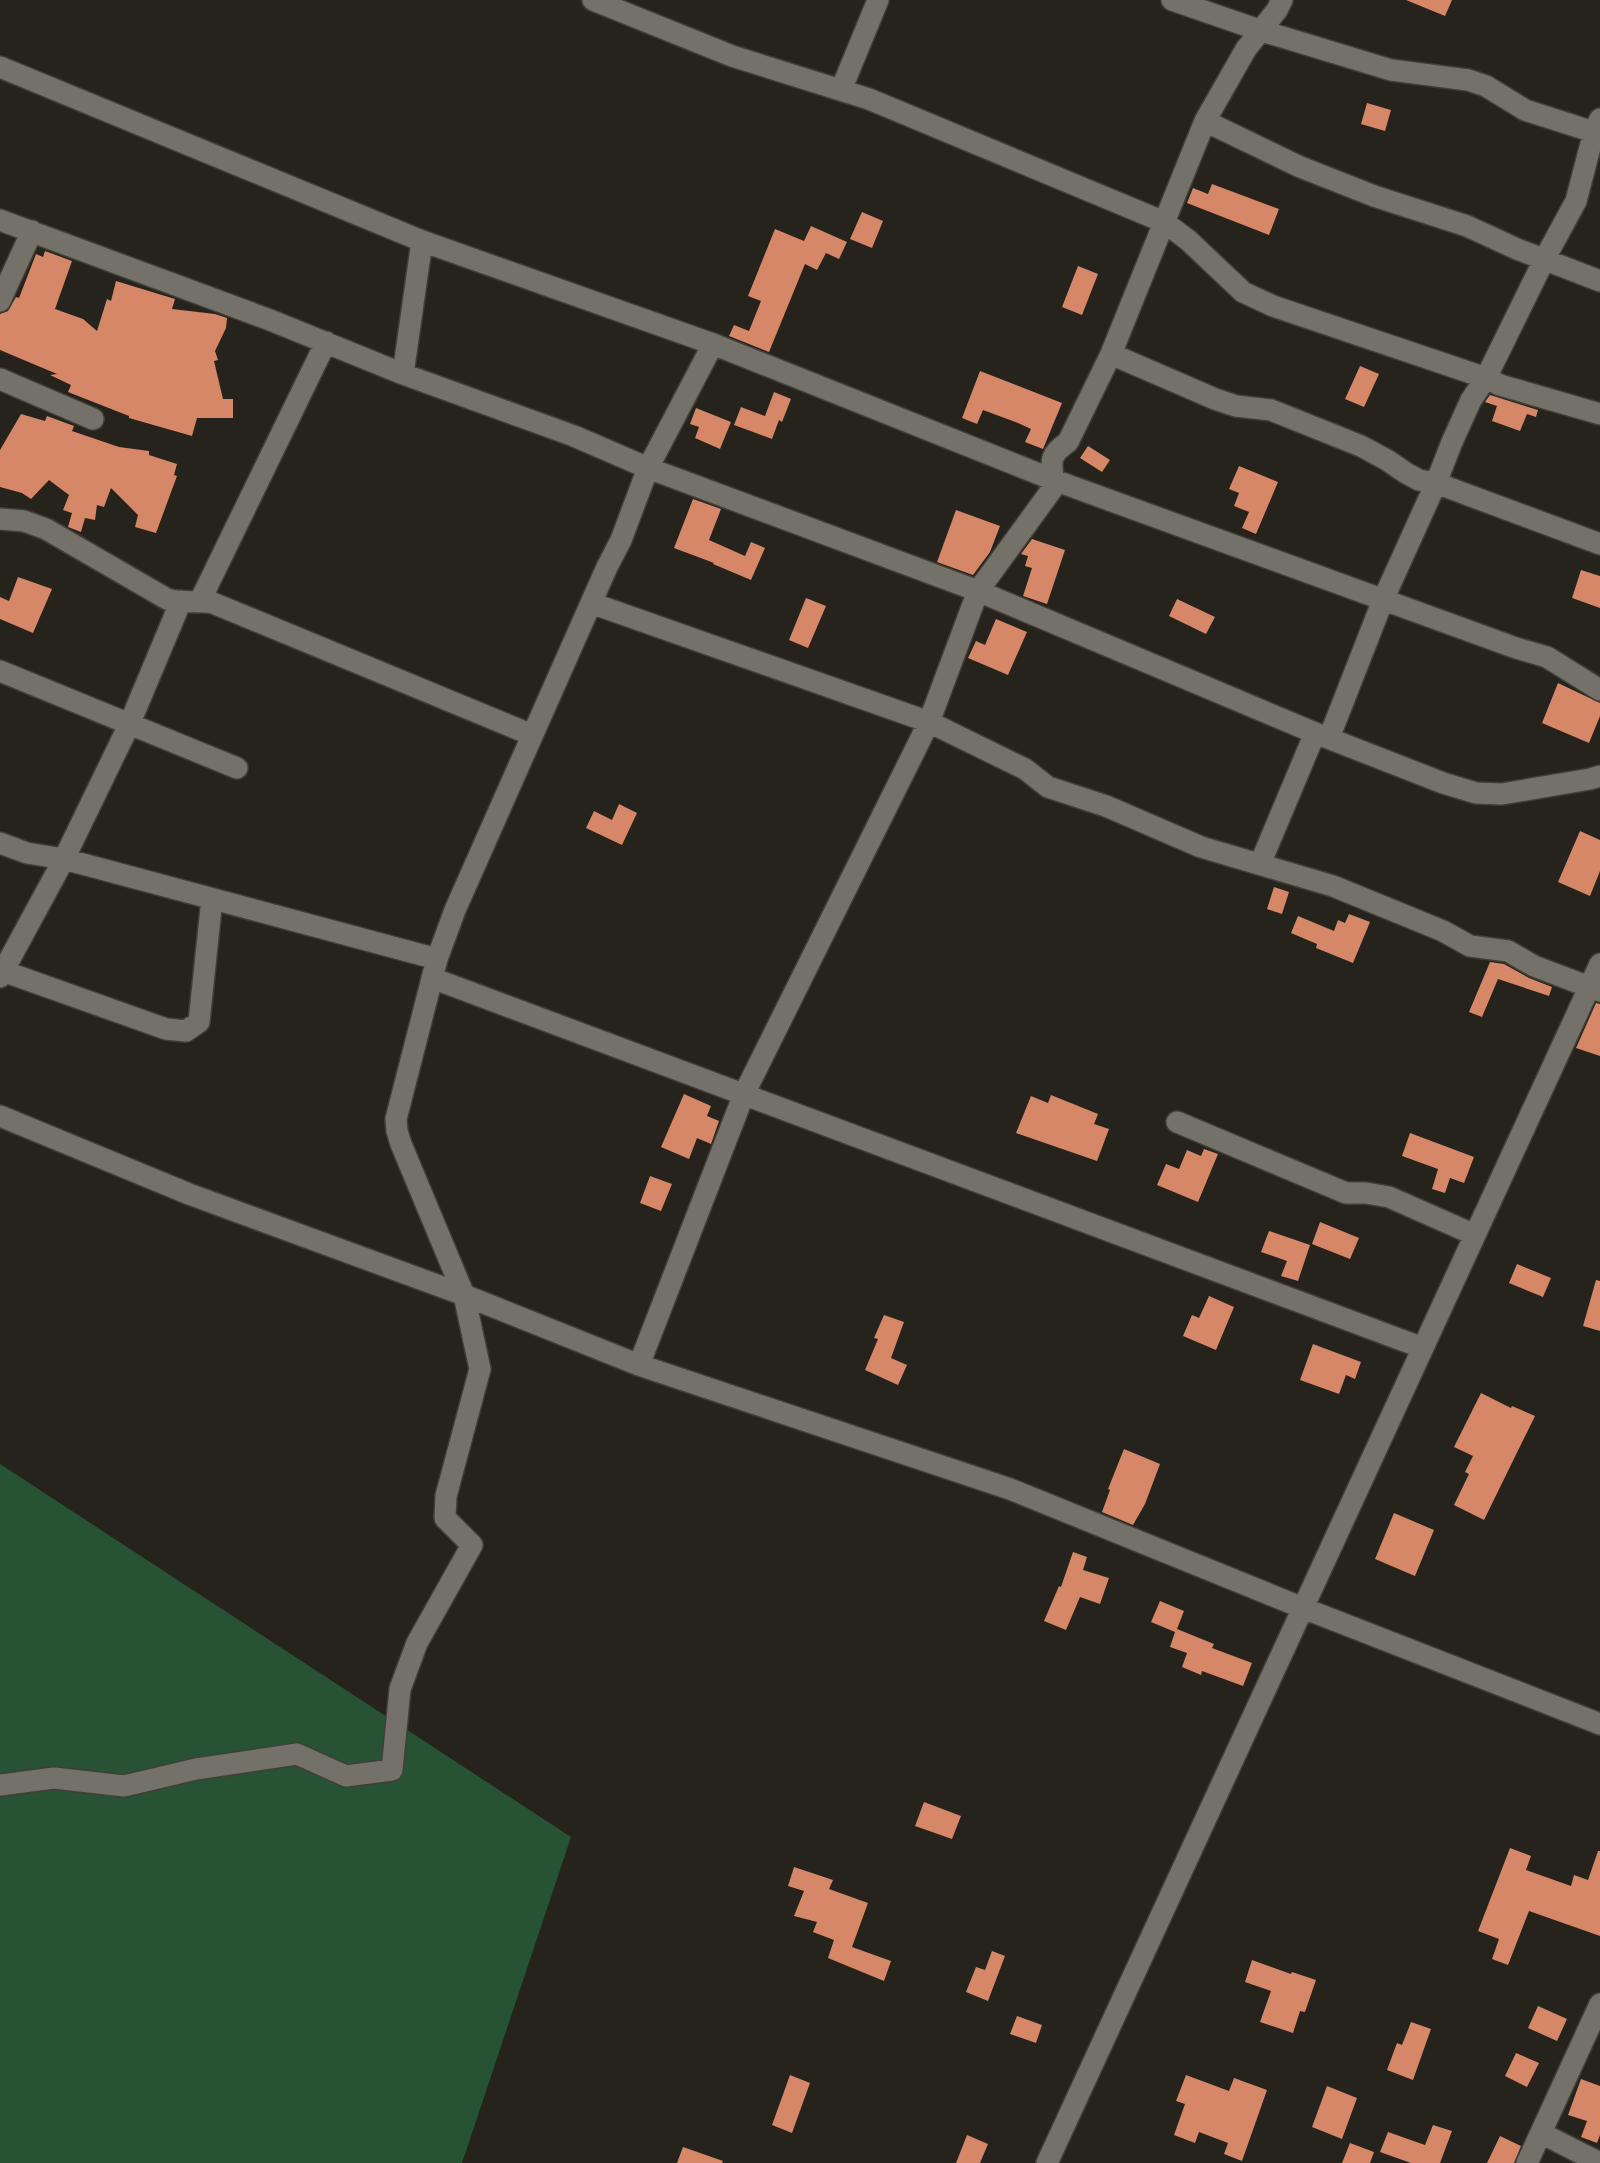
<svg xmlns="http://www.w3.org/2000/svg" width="1600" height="2163" viewBox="0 0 1600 2163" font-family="Lora,serif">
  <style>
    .green { fill: #275334 }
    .building { fill: #d58767 }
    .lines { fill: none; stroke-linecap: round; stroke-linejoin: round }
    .minor-casing { stroke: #403e38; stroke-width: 24 }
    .minor { stroke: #747268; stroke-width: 21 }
  </style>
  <rect width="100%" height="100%" fill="#25231b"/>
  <path class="green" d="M0 1464 571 1837 462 2163H0Z"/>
  <path class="building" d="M1406 0H1452L1445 16Z
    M1367 103 1391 110 1385 131 1361 124Z
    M1212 184 1279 209 1269 235 1187 203 1193 188 1208 194Z
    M862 212 883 221 872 248 850 239Z
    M811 226 847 242 839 259 826 253 817 270 805 264 769 352 729 336 734 325 749 331 761 301 748 296 775 229 804 241Z
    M45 251 72 261 55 309 83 319 97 331 107 299 111 301 116 281 175 299 172 309 215 314 227 318 226 328 215 351 218 360 214 361 223 399H233V418H197L192 436 129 418V416L68 392 71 385 50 375 57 374 0 350V314L8 311 16 297 19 298 36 254 43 257Z
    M1078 266 1098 274 1082 315 1062 307Z
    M1360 366 1379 374 1364 407 1345 399Z
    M980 371 1062 403 1043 449 1025 442 1031 429 1018 423 983 410 977 424 962 418Z
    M774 392 791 399 782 422 779 420 772 439 734 425 741 407 765 416Z
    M1490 395 1538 410 1536 417 1527 414 1520 431 1492 421 1497 406 1485 402Z
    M696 408 731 422 720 449 695 438 699 427 690 424Z
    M21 414 45 421 47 416 74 426 72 431 119 447 149 451V455L177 464 174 475 177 476 156 533 135 527 138 515 111 488 104 507 97 505 95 520 85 518 81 532 68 527 72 513 63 510 69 495 49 480 31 499 22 493 0 487V450Z
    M1088 446 1110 460 1102 472 1080 458Z
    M1239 466 1278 482 1256 534 1242 528 1249 512 1234 506 1239 493 1229 489Z
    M693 499 721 509 709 540 745 556 751 542 765 548 751 580 713 564 714 563 674 548Z
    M956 510 1000 526 990 552 973 575 937 562Z
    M1032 539 1065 550 1047 604 1023 596 1032 568 1025 566 1028 556 1021 554Z
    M1581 570 1600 576V608L1572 598Z
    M18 577 52 589 33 633 0 619V597L9 601Z
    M806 598 826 606 808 648 789 640Z
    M1177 599 1215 617 1206 634 1169 616Z
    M996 619 1027 632 1008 675 968 658 976 641 985 645Z
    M1558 683 1600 703V716L1589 743 1542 723Z
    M619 804 637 813 622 845 586 828 594 811 612 820Z
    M1580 831 1600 840V871L1590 896 1558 882Z
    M1274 887 1289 892 1282 914 1267 909Z
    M1349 914 1370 922 1353 963 1316 948 1317 944 1291 933 1298 916 1334 931 1338 920 1345 923Z
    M1490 962 1504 964 1529 978 1552 987 1549 996 1498 979 1482 1017 1469 1012Z
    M1596 1003 1600 1004V1056L1576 1048Z
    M684 1094 711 1106 707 1116 719 1121 711 1144 697 1138 689 1159 661 1147Z
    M1051 1095 1098 1114 1094 1124 1109 1129 1097 1161 1016 1133 1031 1096 1048 1103Z
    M1410 1133 1474 1157 1464 1183 1450 1178 1445 1193 1432 1189 1438 1169 1402 1156Z
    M1204 1149 1218 1154 1198 1202 1157 1185 1166 1164 1179 1169 1187 1150 1201 1156Z
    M650 1176 672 1184 661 1211 640 1203Z
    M1320 1222 1359 1238 1350 1259 1312 1244Z
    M1269 1231 1310 1245 1298 1281 1281 1276 1287 1261 1261 1252Z
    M1517 1264 1551 1278 1543 1297 1509 1283Z
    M1596 1280 1600 1281V1331L1583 1326Z
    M1209 1296 1234 1307 1216 1350 1183 1336 1192 1315 1199 1318Z
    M884 1315 904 1322 891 1358 907 1365 898 1385 865 1370 878 1339 874 1338Z
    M1313 1344 1361 1362 1355 1379 1346 1375 1339 1394 1300 1380Z
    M1481 1393 1511 1408 1512 1406 1535 1416 1484 1520 1454 1505 1469 1474 1465 1472 1473 1456 1454 1447Z
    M1124 1449 1160 1464 1145 1504 1133 1525 1102 1512 1110 1490 1108 1489Z
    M1394 1513 1434 1530 1415 1576 1375 1559Z
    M1073 1552 1087 1557 1083 1570 1109 1578 1100 1604 1080 1597 1066 1630 1044 1621 1059 1586 1061 1587Z
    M1160 1601 1184 1611 1177 1629 1214 1644 1212 1648 1252 1663 1243 1686 1202 1671 1201 1675 1182 1667 1187 1653 1170 1647 1175 1632 1151 1622Z
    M924 1802 961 1816 952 1839 915 1826Z
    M1510 1848 1531 1856 1526 1870 1571 1886 1574 1875 1588 1880 1598 1851H1600V1936L1529 1911 1508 1965 1492 1959 1499 1939 1478 1931Z
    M794 1867 833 1880 829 1889 868 1903 852 1947 891 1961 884 1981 828 1958 834 1940 813 1932 817 1922 794 1916 804 1891 788 1886Z
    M992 1951 1005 1956 988 2001 966 1992 976 1967 985 1970Z
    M1252 1960 1291 1974 1292 1972 1316 1980 1305 2012 1300 2011 1293 2033 1260 2022 1271 1991 1245 1982Z
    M1538 2006 1567 2019 1557 2041 1528 2028Z
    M1017 2016 1042 2025 1036 2043 1010 2034Z
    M1411 2022 1431 2029 1413 2080 1387 2070 1397 2043 1402 2045Z
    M1516 2053 1539 2063 1527 2087 1505 2076Z
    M790 2075 810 2083 792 2133 772 2125Z
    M1186 2075 1229 2091 1234 2078 1267 2090 1242 2161 1224 2154 1228 2143 1199 2132 1195 2143 1174 2135 1185 2104 1176 2101Z
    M1581 2079 1600 2086V2135L1597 2143 1581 2137 1587 2121 1568 2115Z
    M1327 2086 1357 2098 1342 2139 1312 2127Z
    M1433 2125 1452 2131 1440 2163H1411L1380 2152 1388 2132 1425 2145Z
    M967 2135 988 2144 980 2163H956Z
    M1500 2136 1521 2146 1514 2163H1487Z
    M1350 2143 1374 2152 1370 2163H1342Z
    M683 2147 723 2161 722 2163H677Z"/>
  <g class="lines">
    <g class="minor-casing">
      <path id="minor" d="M593 0 732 56 869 99 1164 222 1188 240 1243 292 1273 306 1486 378 1544 260 1576 201 1594 132 1600 119
        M1172 0 1259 30 1391 70 1468 80 1486 86 1525 110 1600 134
        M1282 0 1277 10 1246 49 1205 121 1111 354 1068 442C1043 459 1055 466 1053 488L978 591 929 722 1025 769 1048 787 1106 806 1201 847 1333 886 1443 931 1470 946 1508 951 1534 966 1600 991
        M0 67 422 241 713 344 1054 480 1516 648 1547 657 1600 690
        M841 90 878 0
        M1205 121 1298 166 1374 196 1467 226 1517 249 1600 281
        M0 220 270 320 403 374 574 436 648 468 978 591 1315 733 1443 783 1476 793 1502 794 1590 779 1600 776
        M0 301 32 231
        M1111 354 1215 399 1236 406 1271 410 1361 446 1387 460 1406 473 1419 480 1436 483 1600 544
        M403 374 422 241
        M0 379 93 419
        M0 519 24 521 46 529 167 599C182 604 198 600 213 603L532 735
        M200 601 326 342
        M591 603 929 722 744 1094 639 1365
        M0 671 237 768
        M1329 738 1383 600 1436 483 1452 442 1471 400 1486 378 1500 385 1600 414
        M0 843 27 853 64 859 437 959
        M1260 864 1315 733
        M0 970 166 1029 186 1031 199 1022 212 899
        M0 977 64 859 129 725 181 601
        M432 978 1423 1348
        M0 1116 189 1194 464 1295 639 1365 1010 1489 1303 1608 1600 1724
        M1177 1122 1346 1193H1366L1389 1197 1475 1235
        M0 1785 54 1778 124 1786 196 1769 297 1754 346 1776 392 1770 400 1689 417 1643 472 1545 445 1518 446 1496 480 1369 464 1295 401 1144 397 1131 396 1119 437 959 455 910 607 567 621 540 648 468 713 344
        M1541 2133 1600 2163
        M1047 2163 1600 964
        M1527 2163 1600 2004"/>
    </g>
    <use href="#minor" class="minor"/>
  </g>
</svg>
